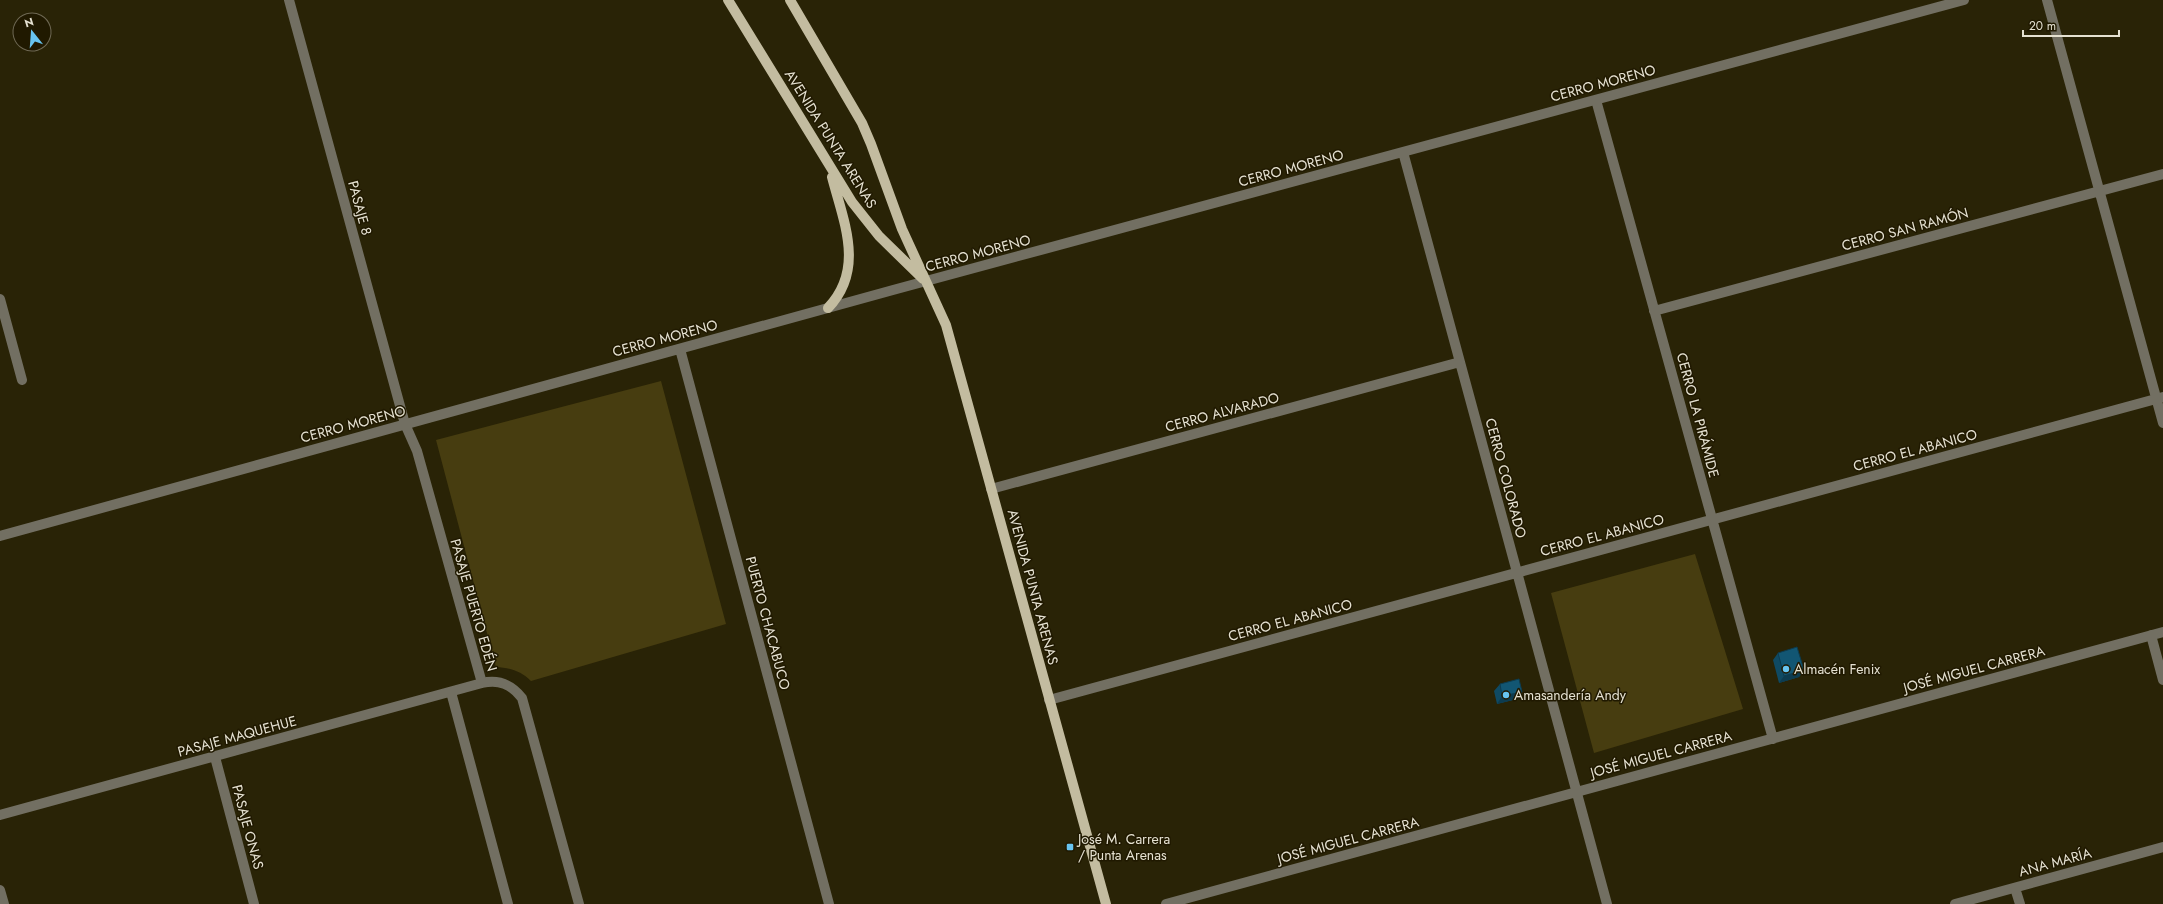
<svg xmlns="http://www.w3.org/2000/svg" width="2163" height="904" viewBox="0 0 2163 904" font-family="Jost,sans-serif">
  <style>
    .green { fill: #473d10 }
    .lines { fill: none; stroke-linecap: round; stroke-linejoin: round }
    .minor { stroke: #726f62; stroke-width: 10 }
    .major { stroke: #c3bca0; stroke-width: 10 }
    .wall { fill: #0f4a63 }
    .shaded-wall { fill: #0d3c50 }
    .building { fill: #125673; stroke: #0d3c50 }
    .poi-dot { fill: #68c4f0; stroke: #201900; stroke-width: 1.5 }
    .labels { text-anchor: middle; stroke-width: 3; stroke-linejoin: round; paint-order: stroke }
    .street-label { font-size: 14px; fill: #e5e1d1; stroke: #201900 }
    .poi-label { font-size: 14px; fill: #e5e1d1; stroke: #201900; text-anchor: start }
  </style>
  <rect width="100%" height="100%" fill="#292306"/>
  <path class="green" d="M661 381 726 624 531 681C521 671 510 668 496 667L436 440Z
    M1695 554 1743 709 1594 753 1551 593Z"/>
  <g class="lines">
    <path class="minor" d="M289 0 405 424 417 451 482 683
      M2047 0 2163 423
      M1596 100 1773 739
      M1403 152 1607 904
      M0 299 22 380
      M1654 311 2163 174
      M680 349 829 904
      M991 489 1460 362
      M0 536 893 290 1964 0
      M2151 635 2163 680
      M451 692 508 904
      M1049 700 2163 397
      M215 757 254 904
      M0 815 482 683C499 679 511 684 522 698L579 904
      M2015 888 2020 904
      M0 890 4 904
      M1166 904 2163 632
      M1955 904 2163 847"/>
    <path class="major" d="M728 0 852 202 879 236 923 279
      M790 0 862 123 871 144 902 229 946 325 1106 904
      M828 308C865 269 844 223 832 177"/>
  </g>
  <path class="wall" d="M1778 653 1804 670 1799 677 1779 683 1773 660Z
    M1500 684 1522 692 1517 699 1497 704 1494 691Z"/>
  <path class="shaded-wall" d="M1804 670 1799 677 1779 683 1784 676Z
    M1522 692 1517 699 1497 704 1502 696Z"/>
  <path class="building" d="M1797 647 1804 670 1784 676 1778 653Z
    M1519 679 1522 692 1502 696 1500 684Z"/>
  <g class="poi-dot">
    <circle cx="1786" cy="669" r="4"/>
    <circle cx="1506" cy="695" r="4"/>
    <rect x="1066" y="843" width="8" height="8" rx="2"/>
  </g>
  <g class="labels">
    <g class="street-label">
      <text transform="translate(1603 83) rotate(-15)" y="5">CERRO MORENO</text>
      <text transform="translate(831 139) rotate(58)" y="5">AVENIDA PUNTA ARENAS</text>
      <text transform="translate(1291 168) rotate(-15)" y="5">CERRO MORENO</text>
      <text transform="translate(360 208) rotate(75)" y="5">PASAJE 8</text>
      <text transform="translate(1905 229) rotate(-15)" y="5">CERRO SAN RAMÓN</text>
      <text transform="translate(978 253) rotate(-15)" y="5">CERRO MORENO</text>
      <text transform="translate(665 338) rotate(-15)" y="5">CERRO MORENO</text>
      <text transform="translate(1222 412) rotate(-15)" y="5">CERRO ALVARADO</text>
      <text transform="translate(1698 415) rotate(75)" y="5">CERRO LA PIRÁMIDE</text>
      <text transform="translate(353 424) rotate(-15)" y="5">CERRO MORENO</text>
      <text transform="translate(1915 450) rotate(-15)" y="5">CERRO EL ABANICO</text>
      <text transform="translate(1506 478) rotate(75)" y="5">CERRO COLORADO</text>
      <text transform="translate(1602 535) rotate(-15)" y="5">CERRO EL ABANICO</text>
      <text transform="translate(1033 587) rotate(75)" y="5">AVENIDA PUNTA ARENAS</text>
      <text transform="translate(474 605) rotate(74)" y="5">PASAJE PUERTO EDÉN</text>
      <text transform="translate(1290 620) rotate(-15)" y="5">CERRO EL ABANICO</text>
      <text transform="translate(768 623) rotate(75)" y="5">PUERTO CHACABUCO</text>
      <text transform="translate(1974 669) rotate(-15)" y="5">JOSÉ MIGUEL CARRERA</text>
      <text transform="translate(237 736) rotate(-15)" y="5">PASAJE MAQUEHUE</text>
      <text transform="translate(1661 754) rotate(-15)" y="5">JOSÉ MIGUEL CARRERA</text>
      <text transform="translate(248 827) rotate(75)" y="5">PASAJE ONAS</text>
      <text transform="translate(1348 840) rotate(-15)" y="5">JOSÉ MIGUEL CARRERA</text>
      <text transform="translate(2055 862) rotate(-15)" y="5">ANA MARÍA</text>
    </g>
    <g class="poi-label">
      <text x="1794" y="674">Almacén Fenix</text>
      <text x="1514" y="700">Amasandería Andy</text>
      <text x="1078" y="844">José M. Carrera<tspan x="1078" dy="16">/ Punta Arenas</tspan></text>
    </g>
  </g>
  <g transform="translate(32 32) rotate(343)"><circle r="19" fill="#201900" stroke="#6f6954"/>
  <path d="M0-3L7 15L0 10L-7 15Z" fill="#68c4f0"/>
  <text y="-6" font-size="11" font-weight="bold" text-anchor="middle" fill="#e5e1d1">N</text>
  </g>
  <path d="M2023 30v6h96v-6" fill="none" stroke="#e5e1d1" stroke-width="2"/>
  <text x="2029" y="30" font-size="12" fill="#e5e1d1" stroke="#201900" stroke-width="3" paint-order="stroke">20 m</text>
</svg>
